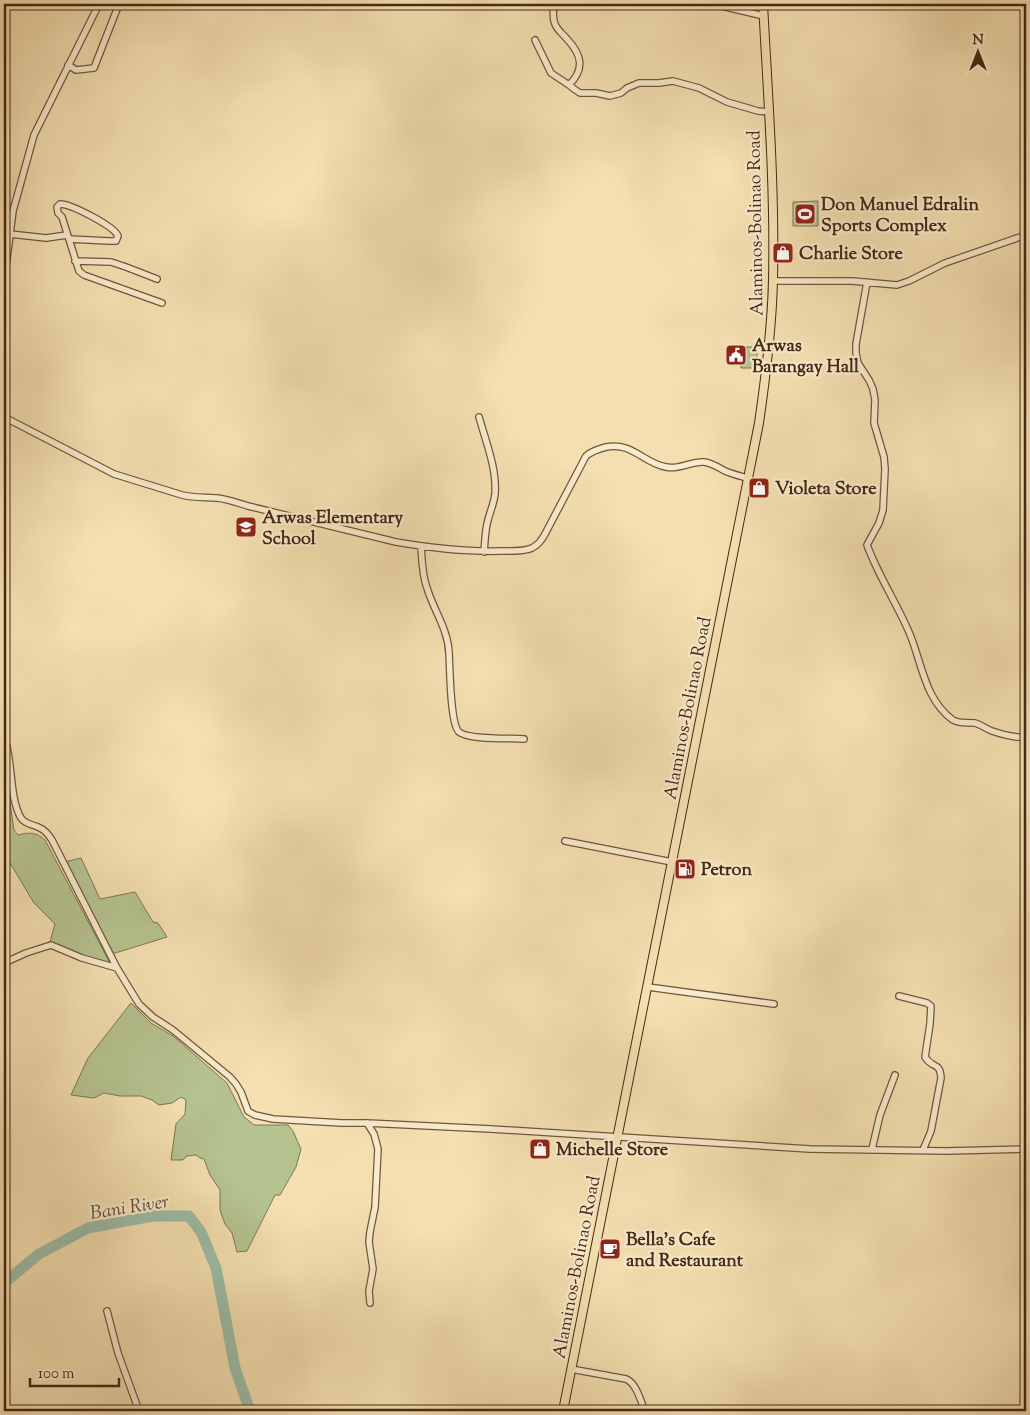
<svg xmlns="http://www.w3.org/2000/svg" width="1030" height="1415" viewBox="0 0 1030 1415" font-family="'Sorts Mill Goudy',serif">
  <style>
    .green { fill: #b5c390; stroke: #7d7652 }
    .lines { fill: none; stroke-linecap: round; stroke-linejoin: round }
    .river { stroke: #9cbda8; stroke-width: 11 }
    .minor-casing { stroke: #71563b; stroke-width: 8 }
    .major-casing { stroke: #452814; stroke-width: 10 }
    .minor { stroke: #f8eacc; stroke-width: 5.5 }
    .major { stroke: #f4dfb0; stroke-width: 8 }
    .labels { text-anchor: middle; stroke-width: 4.5; stroke-linejoin: round; paint-order: stroke }
    .poi-label { font-size: 18px; font-weight: bold; fill: #452814; stroke: #f8eacc; text-anchor: start }
    .street-label { font-size: 18px; fill: #452814; stroke: #f8eacc }
    .water-label { font-size: 19px; font-style: italic; fill: #5b4d39; stroke: #f8eacc }
  </style>
  <rect width="100%" height="100%" fill="#f4dfb0"/>
  <filter id="stains"><feTurbulence type="fractalNoise" baseFrequency=".004" numOctaves="4"/><feColorMatrix values="0 0 0 0 .2 0 0 0 0 .09 0 0 0 0 .02 0 0 0 .5 -.17"/></filter>
  <radialGradient id="worn" r=".72"><stop offset=".6" stop-color="#630" stop-opacity="0"/><stop offset="1" stop-color="#630" stop-opacity=".3"/></radialGradient>
  <path class="green" d="M818 201V226H793V202Z
    M742 347H757V368H741Z
    M4 761 14 830 18 835C29 832 36 832 45 840L111 965 49 945 55 924 34 903 7 858 4 857Z
    M81 858 100 899 135 892 153 922 158 923 167 937 112 954 64 862Z
    M131 1003 151 1023 173 1036 227 1083 244 1117 254 1125H288L293 1131 301 1149 296 1167 280 1195H275L247 1251 237 1252 232 1233 225 1224 220 1210V1190L210 1175 204 1159 200 1158 196 1155 187 1156 183 1160H171L176 1124 185 1114 186 1100 181 1097 172 1103 159 1105 152 1100 141 1096H120L104 1093 94 1098 71 1095 88 1058Z"/>
  <g class="lines">
    <path class="river" d="M4 1283 39 1254 88 1228 153 1216H189L201 1232 216 1268 235 1368 250 1411"/>
    <g class="minor-casing">
      <path id="minor" d="M713 4 764 16
        M535 40 551 73 569 85C585 69 582 55 567 39 563 34 557 30 555 24 552 17 554 10 553 4
        M68 65 76 70 94 68 119 4
        M569 85 574 89 580 93H596L610 96 621 93 627 88 639 83H659L673 81 699 88 727 102 758 111 769 112
        M10 234 46 238 67 235
        M69 239 109 241H116L118 236C114 226 71 204 60 204L57 207 58 213 62 217 79 271 84 275 162 303
        M75 261 111 262 126 267 157 279
        M773 281H852L897 285 909 281 945 263 1026 235
        M4 282 13 211 34 135 99 4
        M867 282 856 344V353L858 363 869 380 873 389 875 400 874 423 884 457 885 469 883 510 879 523 867 545C878 575 896 602 909 632 922 662 924 699 953 720 959 724 968 722 975 723 982 725 986 729 992 731 1003 735 1015 737 1026 738
        M4 417 114 474 182 495C193 498 205 497 217 498 228 499 238 503 248 506L396 542C431 548 466 552 501 551 511 551 523 552 532 548 538 545 542 540 545 534L586 456C592 451 598 449 606 447 633 442 643 463 666 467 679 470 691 461 704 462 712 463 718 467 725 471 732 474 740 476 747 478
        M479 417C486 442 497 469 495 494 494 503 490 512 488 520 485 530 485 542 484 552
        M421 546C422 560 422 575 427 588 434 611 448 629 449 653 450 668 450 724 459 732 468 740 511 738 524 739
        M4 736C13 760 9 798 21 818 25 824 31 824 38 827 45 830 48 834 52 840L117 968 139 1004 153 1017 173 1030 230 1077 236 1084 241 1092 248 1111 255 1115 273 1119 342 1123H367L491 1129 810 1149 946 1151 1026 1149
        M565 841 672 862
        M4 963 26 953 51 945 82 958 117 968
        M648 987 774 1004
        M899 996 927 1003 931 1006 930 1024 925 1057C932 1069 940 1061 941 1078L931 1131 923 1150
        M367 1123 374 1134 378 1149 375 1207 370 1232 369 1242 373 1269 369 1291 370 1303
        M872 1149 880 1115 895 1075
        M107 1311 118 1353 139 1411
        M571 1369 626 1379C637 1384 640 1400 645 1411"/>
    </g>
    <g class="major-casing">
      <path id="major" d="M563 1411 759 423C766 375 772 328 773 280 775 188 768 96 763 4"/>
    </g>
    <use href="#minor" class="minor"/>
    <use href="#major" class="major"/>
  </g>
  <defs>
    <g id="stadium-square" transform="scale(1.125)"><rect x="-9" y="-9" width="18" height="18" rx="4" fill="#8f2418" stroke="#f8eacc"/><path d="M0-5a6.5 5 0 1 0 0 10a6.5 5 0 1 0 0-10ZM-3.5-1.8h7v3.6h-7Z" fill="#fff"/></g>
    <g id="shop-square" transform="scale(1.125)"><rect x="-9" y="-9" width="18" height="18" rx="4" fill="#8f2418" stroke="#f8eacc"/><path d="M-5-2.5h2.3a2.7 3.5 0 0 1 5.4 0H5L5.5 6h-11ZM-1.5-2.5h3a1.5 2.3 0 0 0-3 0Z" fill="#fff"/></g>
    <g id="civic-square" transform="scale(1.125)"><rect x="-9" y="-9" width="18" height="18" rx="4" fill="#8f2418" stroke="#f8eacc"/><path d="M-.6-6.5H3V-4.5H.6V-3L4-1V1h2V6H-6V1h2V-1L-.6-3ZM-1.2 2.5V6h2.4V2.5Z" fill="#fff"/></g>
    <g id="school-square" transform="scale(1.125)"><rect x="-9" y="-9" width="18" height="18" rx="4" fill="#8f2418" stroke="#f8eacc"/><path d="M0-5L7-2L0 1L-7-2ZM-4 1L0 2.5L4 1V4Q0 6-4 4Z" fill="#fff"/></g>
    <g id="fuel-square" transform="scale(1.125)"><rect x="-9" y="-9" width="18" height="18" rx="4" fill="#8f2418" stroke="#f8eacc"/><path d="M-5.5-6h7V0h2V4h1.3V-2.5L3-4.5l.8-.8L6-3V5H2.5V1h-1V6h-7ZM-4.2-4.7v3.2H.2V-4.7Z" fill="#fff"/></g>
    <g id="cafe-square" transform="scale(1.125)"><rect x="-9" y="-9" width="18" height="18" rx="4" fill="#8f2418" stroke="#f8eacc"/><path d="M-5.5-4.5H6V0H3Q3 3.5 0 3.5H-2.5Q-5.5 3.5-5.5 0ZM3-3.2v2h1.7v-2ZM-6 4.5H4V6H-6Z" fill="#fff"/></g>
  </defs>
  <g fill-rule="evenodd">
    <use href="#stadium-square" x="805" y="214"/>
    <use href="#shop-square" x="783" y="253"/>
    <use href="#civic-square" x="736" y="355"/>
    <use href="#shop-square" x="759" y="488"/>
    <use href="#school-square" x="246" y="527"/>
    <use href="#fuel-square" x="685" y="869"/>
    <use href="#shop-square" x="540" y="1149"/>
    <use href="#cafe-square" x="610" y="1249"/>
  </g>
  <g class="labels">
    <g class="poi-label">
      <text x="821" y="210">Don Manuel Edralin<tspan x="821" dy="21">Sports Complex</tspan></text>
      <text x="799" y="259">Charlie Store</text>
      <text x="752" y="351">Arwas<tspan x="752" dy="21">Barangay Hall</tspan></text>
      <text x="775" y="494">Violeta Store</text>
      <text x="262" y="523">Arwas Elementary<tspan x="262" dy="21">School</tspan></text>
      <text x="701" y="875">Petron</text>
      <text x="556" y="1155">Michelle Store</text>
      <text x="626" y="1245">Bella’s Cafe<tspan x="626" dy="21">and Restaurant</tspan></text>
    </g>
    <g class="street-label">
      <text transform="translate(755 223) rotate(-91)" y="6">Alaminos-Bolinao Road</text>
      <text transform="translate(687 708) rotate(-79)" y="6">Alaminos-Bolinao Road</text>
      <text transform="translate(576 1267) rotate(-79)" y="6">Alaminos-Bolinao Road</text>
    </g>
    <g class="water-label">
      <text transform="translate(129 1206) rotate(-9)" y="7">Bani River</text>
    </g>
  </g>
  <rect width="1030" height="1415" fill="none" stroke="#f4dfb0" stroke-width="20"/>
  <rect x="5" y="5" width="1020" height="1405" fill="none" stroke="#452814" stroke-width="2.5"/>
  <rect x="10" y="10" width="1010" height="1395" fill="none" stroke="#452814"/>
  <g transform="translate(978 52)" stroke="#f8eacc" stroke-width="4" paint-order="stroke">
  <path d="M0-4L9 19L0 12L-9 19Z" fill="#452814"/>
  <text y="-8" font-size="14" font-weight="bold" text-anchor="middle" fill="#452814">N</text>
  </g>
  <path d="M30 1378v8h89v-8" fill="none" stroke="#452814" stroke-width="2.5"/>
  <text x="38" y="1378" font-size="15" fill="#452814" stroke="#f8eacc" stroke-width="4" paint-order="stroke">100 m</text>
  <rect width="100%" height="100%" filter="url(#stains)"/>
  <rect width="100%" height="100%" fill="url(#worn)"/>
</svg>
